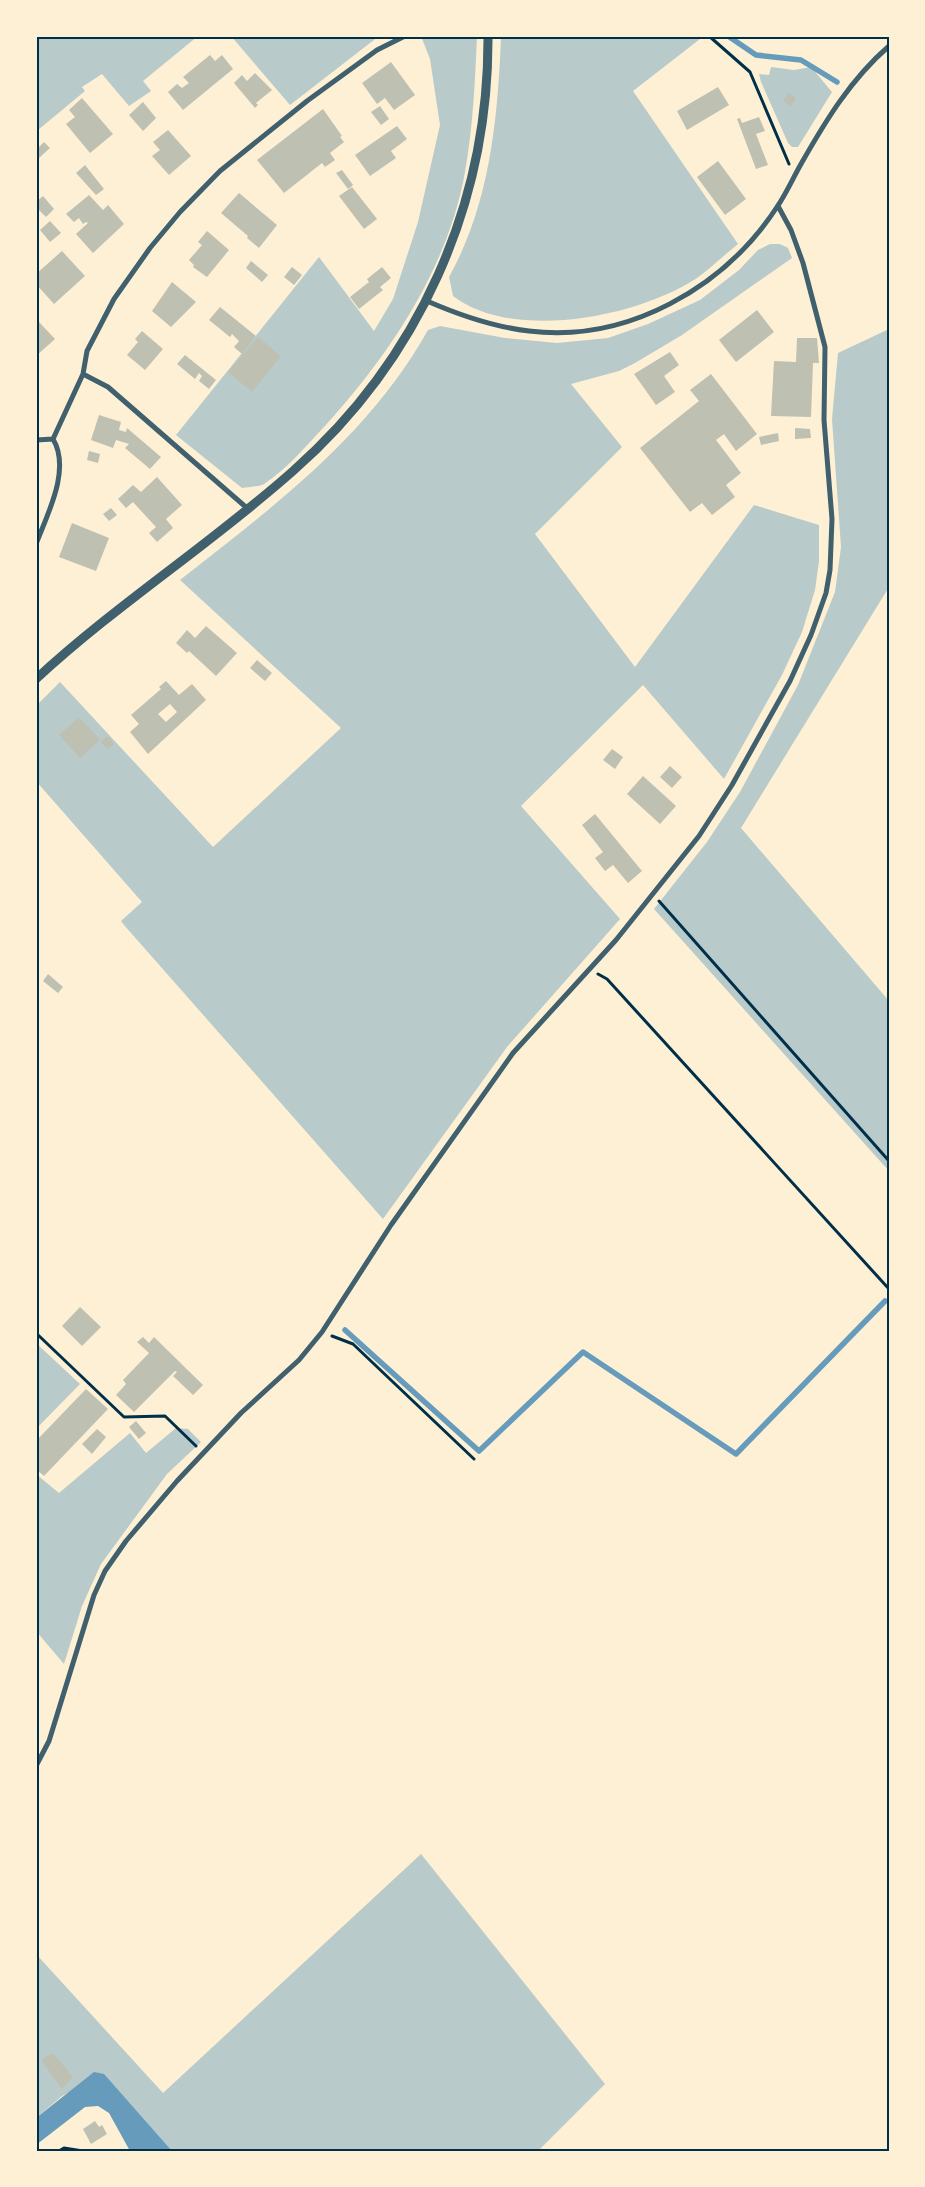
<svg xmlns="http://www.w3.org/2000/svg" width="925" height="2187" viewBox="0 0 925 2187" font-family="Lora,serif">
  <style>
    .green { fill: #b9caca }
    .water { fill: #669bbc }
    .lines { fill: none; stroke-linecap: round; stroke-linejoin: round }
    .stream { stroke: #669bbc; stroke-width: 5.5 }
    .building { fill: #bec0b2; fill-rule: evenodd }
    .path { stroke: #003049; stroke-width: 3 }
    .minor { stroke: #3f606c; stroke-width: 5 }
    .tertiary { stroke: #3f606c; stroke-width: 9 }
    .neatline { fill: none; stroke: #003049; stroke-width: 2 }
  </style>
  <rect width="100%" height="100%" fill="#fdf0d5"/>
  <path class="green" d="M36 36H198L143 81 151 91 129 106 102 74 82 87 85 91 38 130Z
    M231 36H379L290 105Z
    M421 36H477C475 82 473 127 465 172 448 268 389 356 324 427 305 447 287 469 264 484 258 487 248 487 242 488L176 435 319 257 374 331 393 299 418 222 440 125 430 59Z
    M501 36H697L700 39 633 91 738 244C724 255 711 268 697 278 638 317 513 342 453 296L449 277C490 204 498 118 501 36Z
    M771 67 794 70 811 67 832 92 798 147H792L788 143 761 82 759 74 769 75Z
    M770 244H780L788 248 792 258 682 335 635 363 619 371 571 384 622 447 535 534 635 667 754 505 819 525V561L815 590 802 632 782 675 724 779 643 685 521 806 620 919 507 1047 383 1219 124 925 121 921 142 902 36 781V706L60 682 213 847 341 728 180 580C274 506 368 437 428 330L440 326 505 338 557 343 608 338 648 324 700 300 739 270 758 250Z
    M889 329V587L741 828 889 1001V1171L654 909 707 842 740 792 798 685 835 592 841 547 832 419 838 353Z
    M36 1343 80 1384 36 1429Z
    M176 1428 188 1429 201 1442 167 1474 101 1564 82 1606 64 1664 36 1631V1474L59 1493 130 1433 146 1453Z
    M421 1854 605 2084 538 2151H172L103 2074 62 2096 36 2118V1954L163 2093Z"/>
  <path class="water" d="M94 2072 104 2074 172 2151H130L109 2113 98 2106 85 2107 36 2145V2118Z"/>
  <g class="lines">
    <path class="stream" d="M728 36 756 55 801 60 837 82
      M345 1330 479 1451 583 1352 736 1454 885 1301"/>
  </g>
  <path class="building" d="M210 55 215 61 222 55 233 69 183 110 168 92 177 84 182 88 189 83 183 77Z
    M391 62 415 95 394 110 385 98 377 104 362 83Z
    M255 73 272 90 256 103 258 105 255 108 234 83 242 75 247 81Z
    M718 87 729 105 687 130 677 111Z
    M788 93 796 98 791 106 783 101Z
    M82 98 113 134 90 153 66 124 75 117 69 110Z
    M143 102 156 118 143 131 129 115Z
    M380 106 389 119 381 125 371 112Z
    M323 109 342 136 340 137 344 142 330 153 335 160 325 167 322 163 284 193 257 160Z
    M759 117 765 131 756 134 768 165 756 169 737 119 740 118 742 123Z
    M397 126 407 139 391 151 396 158 370 176 355 155Z
    M168 130 191 156 169 175 152 156 160 150 153 142Z
    M44 142 50 148 39 158 36 150Z
    M718 161 746 199 725 215 697 177Z
    M85 165 104 189 96 195 76 173Z
    M342 170 353 185 348 189 336 173Z
    M352 187 377 219 364 229 339 196Z
    M239 193 277 225 259 248 247 238 248 236 221 213Z
    M89 195 103 210 108 205 124 224 93 253 76 234 88 223 86 222 83 224 79 218 74 222 66 214Z
    M43 196 54 209 46 217 36 207V202Z
    M50 221 61 233 50 242 40 230Z
    M207 231 229 250 207 277 193 267 194 265 189 260 202 245 198 242Z
    M62 251 85 276 54 304 36 284V274Z
    M251 261 268 275 262 282 246 268Z
    M292 267 302 275 294 285 284 277Z
    M382 267 391 278 380 287 383 290 359 309 350 297 369 282 367 279Z
    M172 282 196 302 171 327 152 311Z
    M220 307 256 336 242 354 234 347 239 341 232 334 230 337 209 320Z
    M757 310 774 332 736 362 719 340Z
    M39 322 55 339 36 356V324Z
    M142 331 163 349 145 370 127 355 138 342 135 339Z
    M258 337 281 356 252 392 228 372Z
    M797 338H817L819 363H813L811 417 771 416 774 361 796 362Z
    M670 352 679 365 664 376 675 392 656 405 634 374Z
    M185 355 216 380 209 389 199 381 202 376 199 373 195 379 177 364Z
    M711 374 757 434 736 451 724 434 716 440 741 473 726 485 735 497 712 515 702 503 690 512 640 448 699 401 690 390Z
    M99 415 121 422 119 430 126 432 127 428 161 457 150 469 125 448 129 444 116 440 113 448 91 440Z
    M795 428 810 429 811 438 795 439Z
    M778 433 779 441 761 445 759 437Z
    M89 451 100 454 98 463 87 460Z
    M157 477 182 505 166 519 173 528 157 542 149 533 156 527 144 514 133 502 126 508 118 499 133 485 141 492Z
    M111 508 117 515 109 521 103 514Z
    M72 523 109 538 96 571 59 557Z
    M206 626 237 653 216 676 189 651 187 653 176 643 187 630 195 638Z
    M257 660 272 673 265 681 250 668Z
    M166 681 179 695 192 684 206 700 148 754 130 732 139 724 131 715 161 689 159 687ZM170 704 177 712 166 722 158 714Z
    M79 717 100 740 80 758 59 735Z
    M108 736 114 744 108 749 101 742Z
    M612 749 623 757 615 769 603 760Z
    M670 766 682 777 672 788 660 777Z
    M643 776 676 806 660 824 627 794Z
    M595 814 642 871 628 883 613 865 605 871 595 858 603 852 582 825Z
    M48 974 63 987 58 993 43 981Z
    M80 1307 101 1327 82 1346 62 1326Z
    M143 1337 149 1343 154 1337 203 1385 193 1395 173 1376 177 1372 175 1371 134 1412 116 1395 126 1384 123 1380 149 1353 137 1342Z
    M86 1389 108 1409 44 1476 36 1469V1441Z
    M136 1421 146 1433 139 1439 129 1427Z
    M97 1429 106 1437 92 1454 82 1444Z
    M53 2053 73 2077 62 2089 41 2060Z
    M95 2121 99 2127 102 2125 107 2134 91 2144 83 2129Z"/>
  <g class="lines">
    <path class="path" d="M709 36 750 72 789 164
      M659 901 889 1161
      M598 974 607 979 889 1289
      M36 1333 124 1417 165 1416 196 1446
      M332 1336 353 1344 474 1459
      M59 2151 64 2148 83 2151"/>
    <path class="minor" d="M427 301C459 315 494 327 529 331 627 343 724 288 777 207 786 194 793 178 801 164 826 120 851 79 889 46
      M83 374 108 387 248 509
      M53 439 83 374 87 351 114 299 150 248 180 212 220 171 307 101 377 50 405 36
      M36 440 53 439
      M36 544C48 513 71 469 53 439
      M36 1766 49 1741 94 1595 105 1571 126 1541 177 1481 241 1413 299 1360 322 1332 391 1225 513 1053 616 940 699 836 732 785 790 681 811 635 826 593 830 570 832 519 824 420 825 347 803 263 791 230 778 206"/>
    <path class="tertiary" d="M36 679C117 604 211 544 293 471 419 360 489 204 488 36"/>
  </g>
  <rect width="925" height="2187" fill="none" stroke="#fdf0d5" stroke-width="75"/>
  <rect x="38" y="38" width="850" height="2112" class="neatline"/>
</svg>
